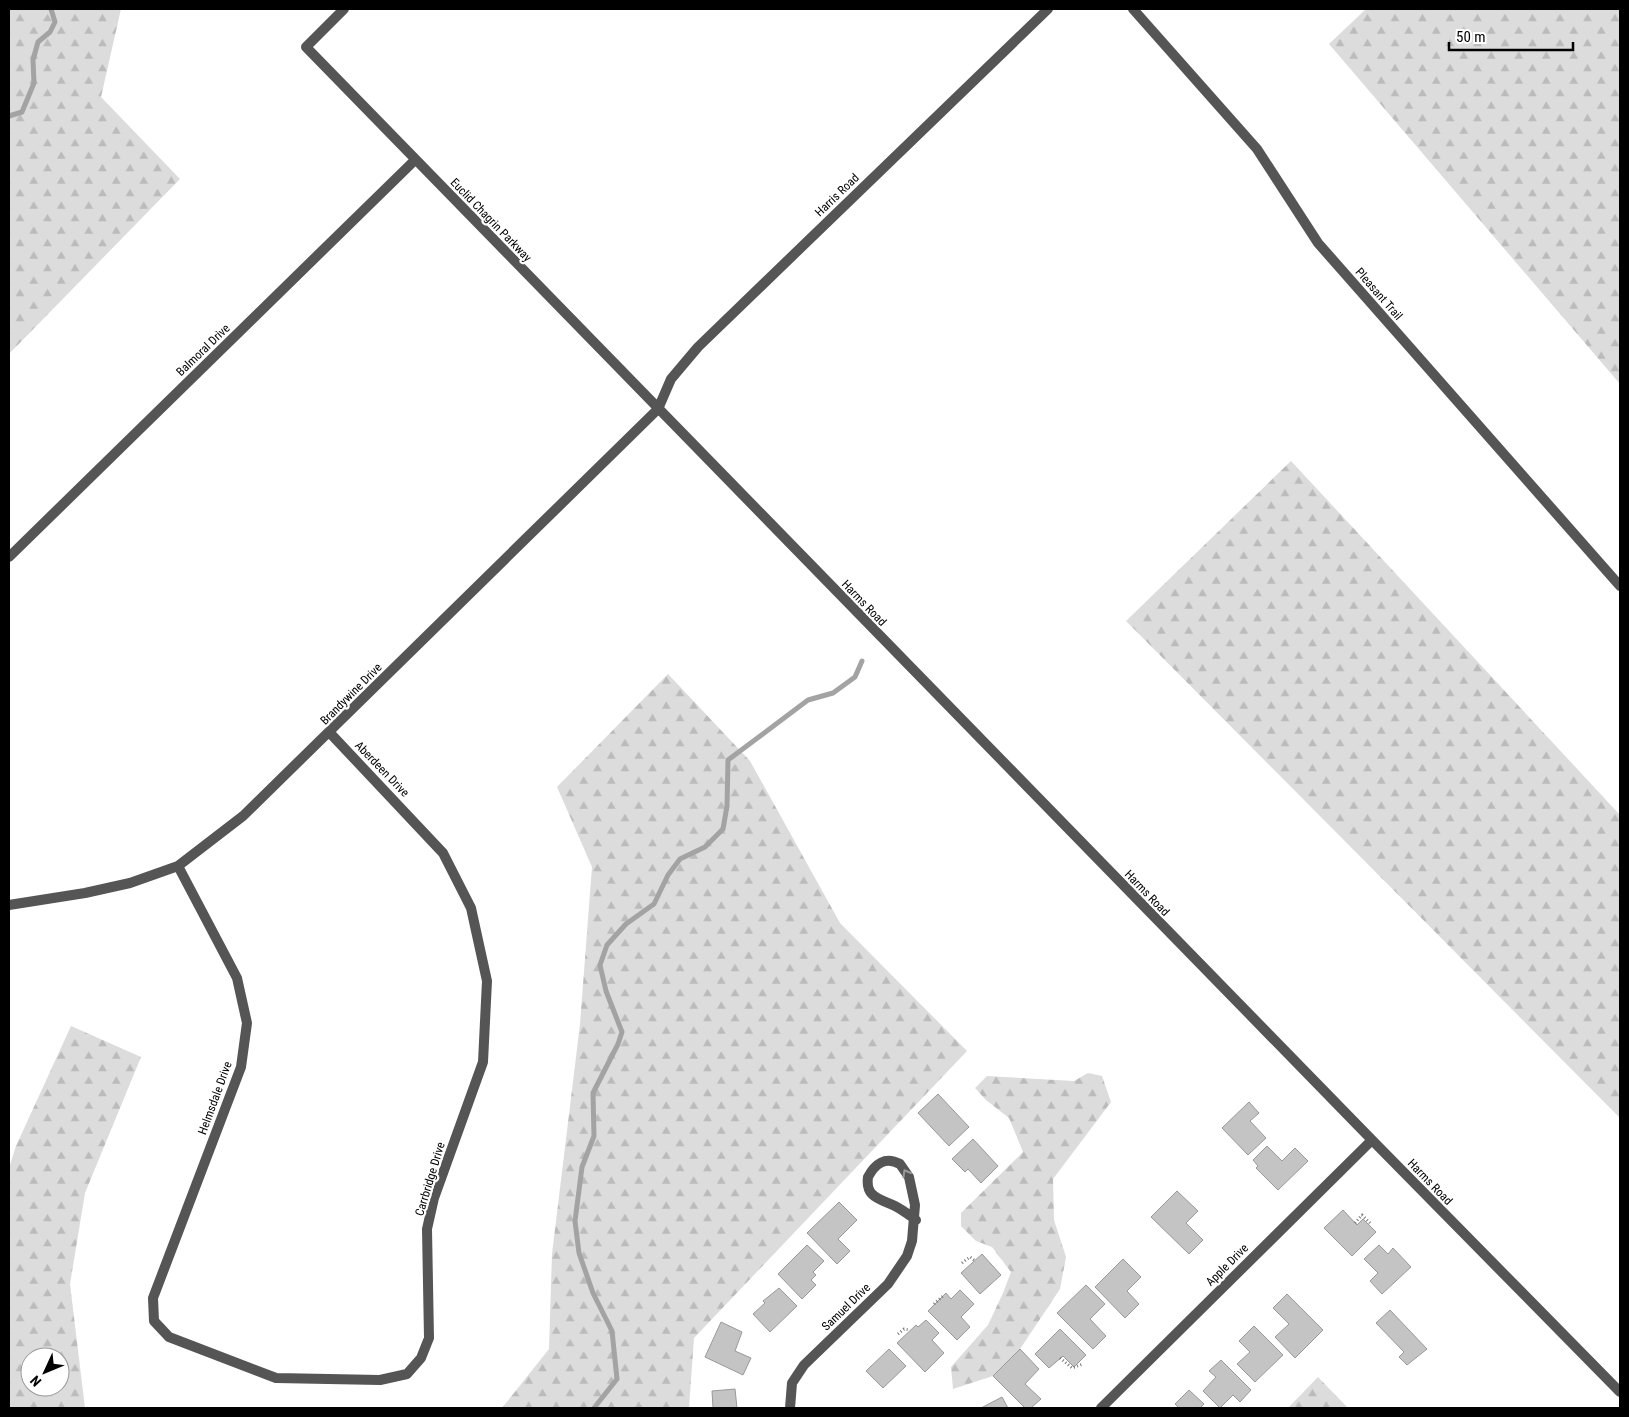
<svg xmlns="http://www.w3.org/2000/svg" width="1629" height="1417" viewBox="0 0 1629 1417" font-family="'Roboto Condensed',sans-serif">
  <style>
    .forest { fill: url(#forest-firs); fill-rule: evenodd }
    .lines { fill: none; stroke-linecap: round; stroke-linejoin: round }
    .stream { stroke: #a3a3a3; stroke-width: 5 }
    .building { fill: #c4c4c4; stroke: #999 }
    .path { stroke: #777; stroke-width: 3; stroke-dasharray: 1 2.5; stroke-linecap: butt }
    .street { stroke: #555; stroke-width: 10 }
    .oneway { stroke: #999 }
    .labels { text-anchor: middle; stroke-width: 4.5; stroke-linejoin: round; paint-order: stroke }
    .street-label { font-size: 12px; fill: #000; stroke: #fff }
  </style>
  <defs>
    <pattern id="forest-firs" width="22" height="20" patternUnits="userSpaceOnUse" patternTransform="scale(1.25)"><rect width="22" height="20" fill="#dcdcdc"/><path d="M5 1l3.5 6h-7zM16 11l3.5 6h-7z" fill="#bbb"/></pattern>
  </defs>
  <rect width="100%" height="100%" fill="#fff"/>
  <path class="forest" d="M9 9H121L101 97 180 179 9 354Z
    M1366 9H1620V384L1329 44Z
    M1291 461 1620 815V1118L1126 621Z
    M668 674 750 761 840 923 967 1051 694 1338 689 1408H502L549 1349 552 1254 580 1024 592 867 557 787Z
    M71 1026 141 1057 85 1193 70 1284 85 1408H9V1168L16 1146ZM30 1357H60V1387H30Z
    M1088 1073 1102 1076 1111 1102 1053 1179 1054 1220 1066 1257 1060 1289 1020 1349 993 1376 953 1389 951 1367 988 1325 1003 1293 1011 1272 992 1247 976 1241 961 1226V1213L1023 1152 1009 1118 986 1100 975 1088 987 1076 1074 1081Z
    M1318 1377 1348 1408H1288Z"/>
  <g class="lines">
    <path class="stream" d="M9 116 22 112 34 83 33 60 38 42 50 32 55 22 51 9
      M594 1408 617 1379 612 1331 593 1293 579 1253 575 1221 582 1167 594 1136 593 1093 618 1044 622 1032 606 991 600 965 607 945 626 924 654 904 668 875 680 859 705 847 723 829 727 806 728 760 808 700 833 693 855 677 862 661"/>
  </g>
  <path class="building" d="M938 1094 969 1127 949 1146 918 1113Z
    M1249 1102 1259 1113 1250 1121 1266 1138 1248 1155 1222 1128Z
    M973 1139 998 1166 981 1183 968 1169 965 1172 952 1159Z
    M1267 1146 1282 1161 1295 1148 1308 1161 1278 1190 1256 1168 1258 1166 1253 1160Z
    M1177 1191 1198 1211 1186 1223 1203 1240 1189 1254 1151 1217Z
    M839 1202 857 1220 838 1239 850 1251 837 1264 807 1233Z
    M1343 1210 1357 1225 1363 1219 1376 1232 1352 1256 1324 1228Z
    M807 1245 824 1261 813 1272 816 1275 811 1280 816 1285 802 1299 778 1274Z
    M1379 1245 1388 1254 1393 1248 1411 1267 1382 1294 1370 1281 1378 1273 1364 1259Z
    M982 1254 1001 1275 980 1294 961 1273Z
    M1123 1259 1141 1277 1127 1291 1139 1304 1125 1318 1095 1287Z
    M1086 1285 1105 1304 1090 1319 1106 1336 1093 1349 1057 1313Z
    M779 1288 797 1306 770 1332 753 1314 765 1303 763 1301Z
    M960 1290 974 1304 961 1317 970 1327 957 1340 928 1311 946 1293 951 1299Z
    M1287 1294 1323 1330 1295 1358 1275 1337 1289 1324 1273 1308Z
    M1390 1310 1427 1349 1407 1365 1399 1357 1404 1352 1376 1323Z
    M926 1320 939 1333 932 1340 944 1353 925 1372 897 1343 916 1325 918 1327Z
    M721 1322 742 1332 735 1351 751 1358 743 1375 705 1357Z
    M1254 1326 1283 1355 1255 1382 1237 1364 1250 1352 1239 1341Z
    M1060 1329 1086 1355 1074 1367 1063 1356 1049 1368 1035 1354Z
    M889 1349 906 1366 883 1388 866 1371Z
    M1020 1349 1039 1369 1025 1384 1041 1399 1031 1408H1025L993 1376Z
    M1221 1360 1251 1390 1240 1402 1233 1395 1220 1408 1203 1391 1216 1377 1209 1371Z
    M735 1389 737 1408H713L712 1391Z
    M1189 1390 1204 1404 1200 1408H1179L1175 1404Z
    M1002 1397 1008 1408H981Z"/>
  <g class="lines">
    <path class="path" d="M1355 1223 1362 1215 1371 1224
      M962 1263 970 1257 974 1260
      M934 1304 944 1295
      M898 1334 904 1329 910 1330
      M1060 1358 1072 1368 1083 1364"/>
    <path class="street" d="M344 9 306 47 1372 1140 1620 1392
      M1133 9 1257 149 1318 243 1620 586
      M9 557 415 160
      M178 866 237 978 247 1023 241 1067 153 1298 154 1321 169 1337 276 1378 380 1380 407 1374 421 1358 429 1338 427 1229 434 1198 483 1062 487 981 471 908 443 853 330 733
      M9 905 85 893 130 883 178 866 243 816 658 409 671 379 698 347 1048 9
      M790 1408 792 1383 804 1365 888 1284 907 1256 912 1241 915 1205 909 1177 900 1164C885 1156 875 1164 868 1177 865 1198 881 1199 895 1206 903 1210 909 1215 916 1220
      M1101 1408 1372 1140"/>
  </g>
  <defs><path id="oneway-chevron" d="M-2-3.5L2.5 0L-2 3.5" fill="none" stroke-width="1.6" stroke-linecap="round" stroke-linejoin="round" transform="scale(1.25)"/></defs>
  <use class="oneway" href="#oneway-chevron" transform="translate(906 1173) rotate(-120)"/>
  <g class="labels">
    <g class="street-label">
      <text transform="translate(837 195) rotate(-44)" y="4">Harris Road</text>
      <text transform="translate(491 220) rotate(46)" y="4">Euclid Chagrin Parkway</text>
      <text transform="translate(1379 294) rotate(49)" y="4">Pleasant Trail</text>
      <text transform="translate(203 350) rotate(-44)" y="4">Balmoral Drive</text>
      <text transform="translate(864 603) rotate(46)" y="4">Harms Road</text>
      <text transform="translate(351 694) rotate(-45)" y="4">Brandywine Drive</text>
      <text transform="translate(382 769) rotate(46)" y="4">Aberdeen Drive</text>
      <text transform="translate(1147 893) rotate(46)" y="4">Harms Road</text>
      <text transform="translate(215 1098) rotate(-70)" y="4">Helmsdale Drive</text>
      <text transform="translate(430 1179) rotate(-73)" y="4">Carrbridge Drive</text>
      <text transform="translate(1430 1182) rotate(46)" y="4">Harms Road</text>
      <text transform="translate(1227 1265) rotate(-45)" y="4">Apple Drive</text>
      <text transform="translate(846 1307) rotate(-44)" y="4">Samuel Drive</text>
    </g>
  </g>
  <rect width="1629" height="1417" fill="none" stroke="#000000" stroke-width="20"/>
  <g transform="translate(45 1372) rotate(226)"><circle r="24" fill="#ffffff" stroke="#999999"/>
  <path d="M0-4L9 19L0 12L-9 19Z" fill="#000000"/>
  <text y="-8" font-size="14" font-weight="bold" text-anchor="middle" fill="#000000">N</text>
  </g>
  <path d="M1449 42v8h124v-8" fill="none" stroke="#000000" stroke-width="2.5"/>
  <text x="1456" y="42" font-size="15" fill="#000000" stroke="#ffffff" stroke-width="4" paint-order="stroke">50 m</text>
</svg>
